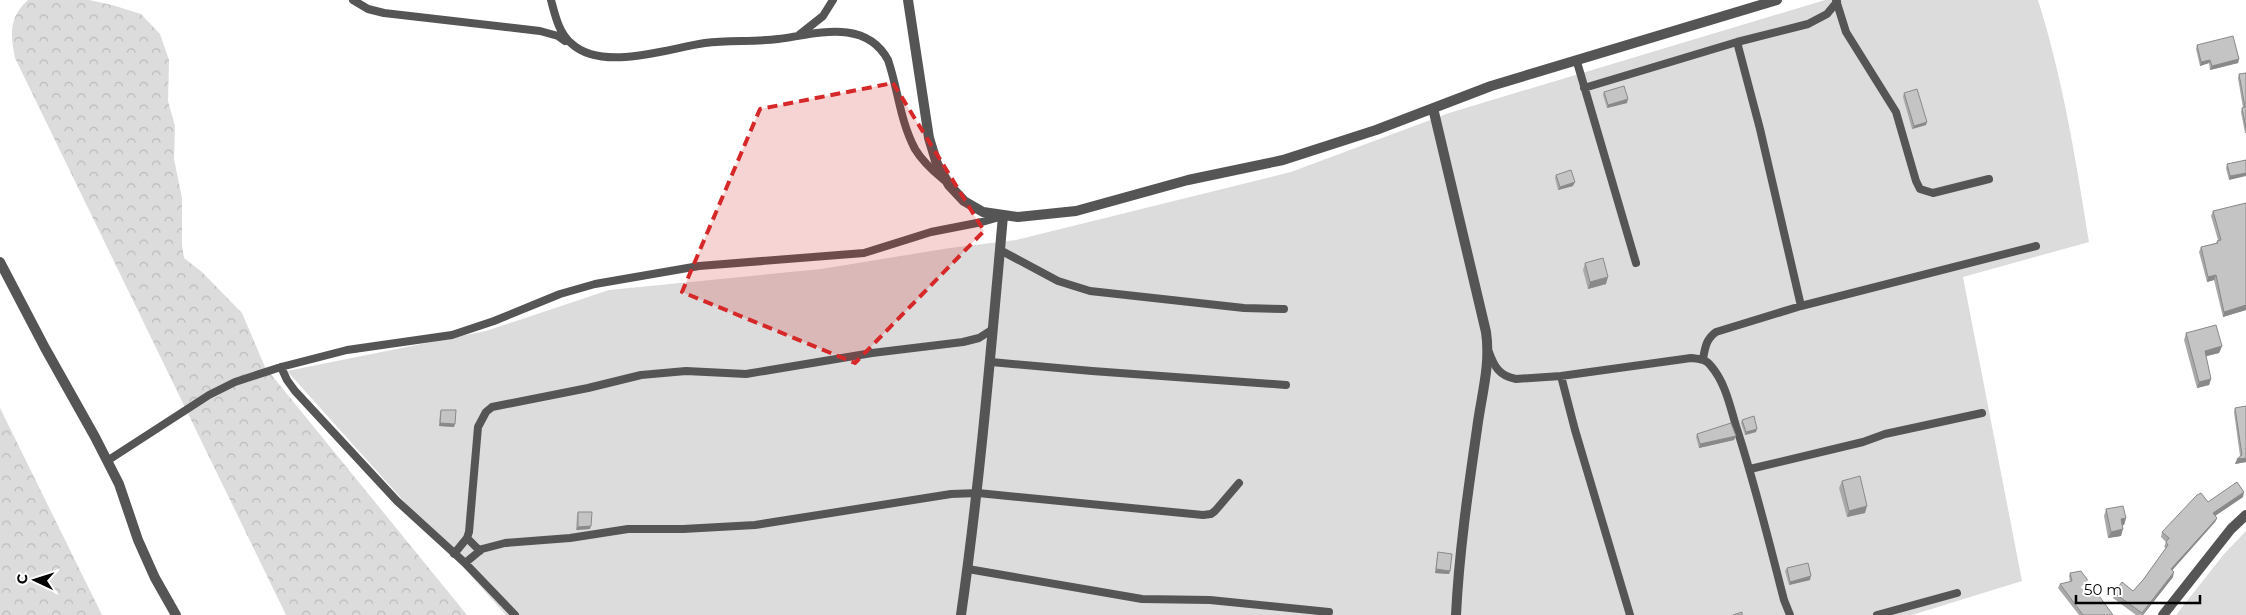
<svg xmlns="http://www.w3.org/2000/svg" width="2246" height="615" viewBox="0 0 2246 615" font-family="Montserrat,sans-serif">
  <style>
    .green { fill: #dcdcdc }
    .forest { fill: url(#forest-crowns) }
    .lines { fill: none; stroke-linecap: round; stroke-linejoin: round }
    .service { stroke: #555; stroke-width: 8 }
    .minor { stroke: #555; stroke-width: 10 }
    .wall { fill: #a9a9a9 }
    .shaded-wall { fill: #898989 }
    .building { fill: #c4c4c4; stroke: #898989 }
    .marked { fill: #d62828; fill-opacity: 0.2; stroke: #d62828; stroke-width: 4; stroke-dasharray: 10 6; stroke-linejoin: round }
  </style>
  <defs>
    <pattern id="forest-crowns" width="20" height="18" patternUnits="userSpaceOnUse" patternTransform="scale(1.25)"><rect width="20" height="18" fill="#dcdcdc"/><path d="M2 6a3 3 0 1 1 6 0M12 15a3 3 0 1 1 6 0" fill="none" stroke="#bbb"/></pattern>
  </defs>
  <rect width="100%" height="100%" fill="#fff"/>
  <path class="green" d="M1825 0H2038C2063 79 2076 161 2089 242L1963 277 2022 581 1912 615H506L287 371 486 331 609 290 821 269 950 248 1016 240 1291 172 1449 113Z
    M2246 531V615H2176L2224 554Z"/>
  <path class="forest" d="M28 0H89L112 5 141 14 160 34 169 60 168 101 175 126 174 159 182 198V245L184 258 202 272 242 313 265 367 467 615H286L15 58C10 34 9 17 28 0Z
    M0 408 102 615H0Z"/>
  <g class="lines">
    <path class="service" d="M353 0 368 9 384 13 540 31 558 36 565 41
      M551 0C555 15 559 34 572 44 603 72 669 48 705 43 729 40 754 42 778 39 816 34 865 18 888 60 898 89 900 121 915 149 922 161 933 171 944 180
      M1836 0 1846 32 1896 112 1916 181 1920 189 1933 193 1989 179
      M799 35 823 16 833 0
      M1737 42 1760 129 1801 306
      M1577 62 1636 263
      M1584 88 1737 42 1808 24 1827 14 1837 2
      M1000 250 1058 281 1090 291 1244 308 1284 309
      M1489 352C1494 366 1499 376 1516 379L1561 376 1691 358C1700 359 1706 359 1711 366 1725 382 1730 406 1736 426 1755 484 1769 542 1784 600L1790 615
      M1703 359C1705 348 1706 339 1716 332L1801 306 2036 246
      M991 362 1092 371 1286 385
      M281 367 287 380 295 391 397 501 465 563 515 615
      M1561 376 1575 430 1630 615
      M107 461 209 395 235 382 281 367 347 350 452 335 494 321 560 294 595 284 699 266 864 253 931 232 982 222 1003 216
      M1750 469 1863 442 1885 434 1982 413
      M467 538 480 551
      M454 554 467 538 469 532 478 427 486 412 492 407 588 388 641 375 686 371 746 374 872 353 963 342 979 338 993 329
      M465 563 482 549 505 543 570 538 628 529H683L755 525 951 494 978 493 1203 515 1211 514 1215 511 1239 483
      M968 569 1142 599 1210 600 1329 612
      M1877 615 1957 593"/>
    <path class="minor" d="M908 0 929 138 937 164 949 185 964 201 983 212 1018 217 1076 211 1188 180 1283 160 1376 130 1491 86 1777 0
      M1433 108 1486 332C1491 366 1481 396 1477 429 1468 491 1459 553 1456 615
      M0 262 45 348 95 437 119 484 138 540 155 578 176 615
      M961 615C980 482 991 349 1003 216
      M2163 615 2231 529 2246 515"/>
  </g>
  <path class="wall" d="M2197 45 2239 59 2238 63 2210 70 2209 63 2200 66 2196 49Z
    M2246 73V133H2245L2241 112 2242 108H2243L2238 78 2239 74Z
    M1604 92 1627 103 1607 108 1603 95Z
    M1904 93 1926 125 1912 129 1903 97Z
    M2246 160 2229 180 2226 168 2227 164Z
    M1556 175 1573 186 1558 190 1555 178Z
    M2246 203V310L2223 317 2214 280 2207 282 2199 252 2201 247 2216 243 2218 240 2211 216 2213 211Z
    M1585 263 1606 284 1588 289 1583 270Z
    M2186 333 2222 346 2219 353 2206 356 2211 379 2209 385 2197 388 2184 340Z
    M2246 406V462L2235 464 2240 456 2234 412 2235 408Z
    M441 410 454 427 439 426 440 413Z
    M1742 420 1756 432 1745 435 1741 423Z
    M1697 434 1734 440 1699 448 1696 437Z
    M1842 481 1865 513 1847 517 1839 488Z
    M2243 497 2215 516 2217 518 2215 522 2172 570 2173 577 2143 615H2136L2113 598 2114 593 2133 591 2143 580 2166 548 2164 547 2166 542 2161 537 2162 532 2208 502Z
    M2106 509 2126 518 2124 525H2123L2121 536 2108 538 2104 516Z
    M578 512 590 529 576 530 577 515Z
    M1438 552 1450 571 1449 574 1435 573 1437 556Z
    M1787 568 1810 580 1789 585 1785 571Z
    M2070 573 2113 615H2079L2058 588 2060 584 2070 582 2069 576Z"/>
  <path class="shaded-wall" d="M2239 59 2238 63 2210 70 2212 66Z
    M2210 60 2209 63 2200 66 2201 62Z
    M1628 99 1627 103 1607 108 1608 105Z
    M1927 122 1926 125 1912 129 1914 126Z
    M2246 173V176L2229 180 2230 176Z
    M1575 182 1573 186 1558 190 1560 187Z
    M2216 275 2214 280 2207 282 2208 277Z
    M1608 277 1606 284 1588 289 1590 282Z
    M2246 305V310L2223 317 2224 312Z
    M2222 346 2219 353 2203 357 2205 351Z
    M2211 379 2209 385 2197 388 2199 382Z
    M440 423 455 424 454 427 439 426Z
    M1757 429 1756 432 1745 435 1746 432Z
    M1736 436 1734 440 1699 448 1700 444Z
    M2246 458V462L2235 464 2237 459Z
    M2244 492 2243 497 2212 518 2213 513Z
    M1867 506 1865 513 1847 517 1849 511Z
    M2126 518 2124 525 2119 526 2121 519Z
    M2217 518 2215 522 2169 574 2171 569Z
    M591 526 590 529 576 530 578 527Z
    M2123 529 2121 536 2108 538 2111 532Z
    M1436 569 1450 571 1449 574 1435 573Z
    M2174 572 2173 577 2143 615H2142Z
    M1811 576 1810 580 1789 585 1790 582Z"/>
  <path class="building" d="M2233 36 2239 59 2212 66 2210 60 2201 62 2197 45Z
    M2246 73V128L2242 108 2245 107 2239 74Z
    M1624 86 1628 99 1608 105 1604 92Z
    M1917 89 1927 122 1914 126 1904 93Z
    M2246 160V173L2230 176 2227 164Z
    M1571 170 1575 182 1560 187 1556 175Z
    M2246 203V305L2224 312 2216 275 2208 277 2201 247 2218 243 2217 241 2221 240 2213 211Z
    M1603 258 1608 277 1590 282 1585 263Z
    M2216 325 2222 346 2205 351 2211 379 2199 382 2186 333Z
    M2246 406V458L2237 459 2242 455 2235 408Z
    M441 410H456L455 424 440 423Z
    M1754 416 1757 429 1746 432 1742 420Z
    M1731 423 1736 436 1700 444 1697 434Z
    M1860 476 1867 506 1849 511 1842 481Z
    M2237 482 2244 492 2213 513 2217 518 2171 569 2174 572 2142 613 2114 593 2122 582 2133 591 2143 580 2168 545 2166 542 2169 538 2162 532 2197 495 2201 493 2208 502Z
    M2123 506 2126 518 2121 519 2123 529 2111 532 2106 509Z
    M578 512H592L591 526 578 527Z
    M1438 552 1452 554 1450 571 1436 569Z
    M1808 563 1811 576 1790 582 1787 568Z
    M2081 571 2113 615H2083L2060 584 2072 581 2070 573Z
    M1742 612V615H1733Z"/>
  <path class="marked" d="M893 83 984 231 855 363 682 292 760 109Z"/>
  <g transform="translate(35 580) rotate(274)" stroke="#ffffff" stroke-width="4" paint-order="stroke">
  <path d="M0-4L9 19L0 12L-9 19Z" fill="#000000"/>
  <text y="-8" font-size="14" font-weight="bold" text-anchor="middle" fill="#000000">С</text>
  </g>
  <path d="M2076 595v8h124v-8" fill="none" stroke="#000000" stroke-width="2.5"/>
  <text x="2084" y="595" font-size="15" fill="#000000" stroke="#ffffff" stroke-width="4" paint-order="stroke">50 m</text>
</svg>
